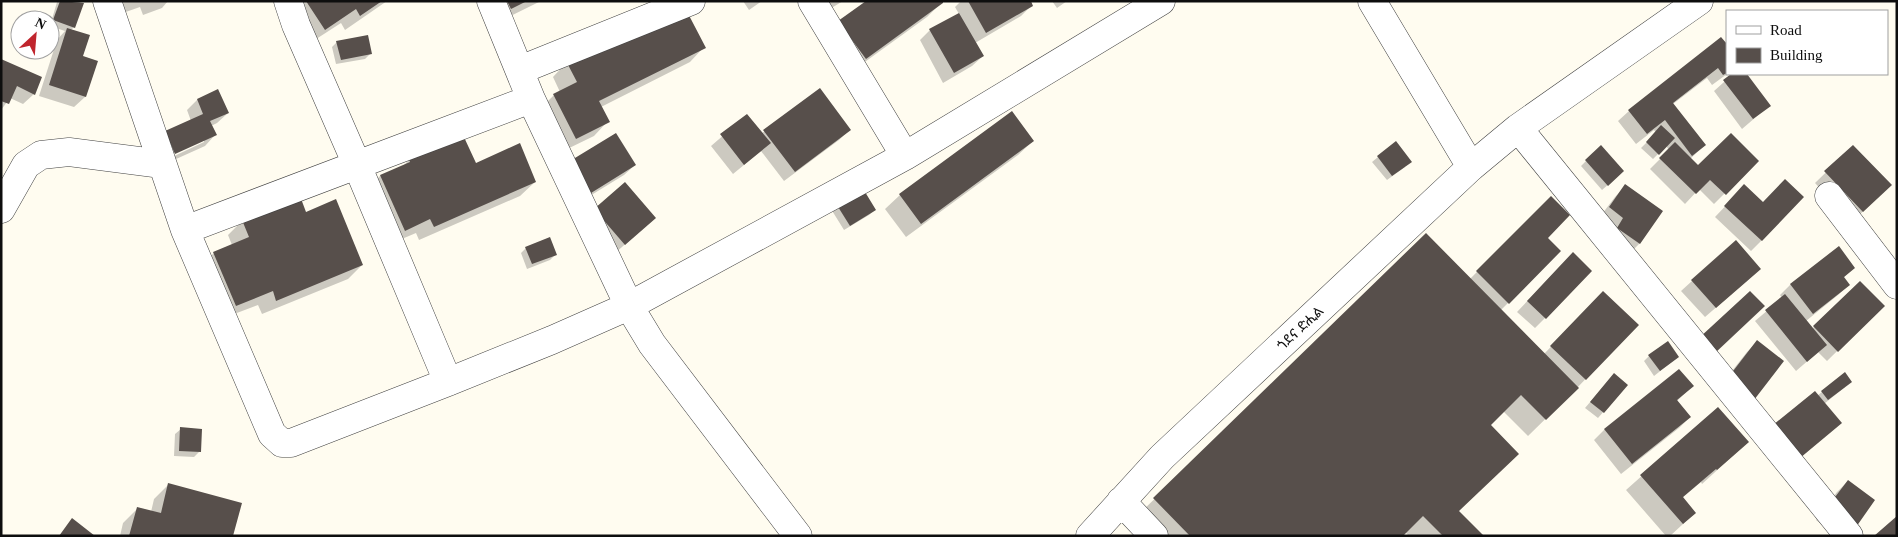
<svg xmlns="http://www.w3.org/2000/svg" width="1898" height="537" viewBox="0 0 1898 537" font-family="'Times New Roman','Noto Sans Ethiopic',serif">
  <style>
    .shadow { fill: #0003; fill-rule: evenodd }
    .building { fill: #574f4b }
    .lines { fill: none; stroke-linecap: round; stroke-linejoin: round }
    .street-casing { stroke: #414141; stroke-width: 29 }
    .street { stroke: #fff; stroke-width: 28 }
    .labels { text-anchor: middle; stroke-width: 5; stroke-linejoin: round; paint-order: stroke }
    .street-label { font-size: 14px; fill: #0e0e0e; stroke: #fff }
  </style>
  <rect width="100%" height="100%" fill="#fffcf0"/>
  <path class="shadow" d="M76 1 82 3 74 27 71 30 81 57 96 62 85 97 74 107 39 96 57 40 65 31 50 26 57 2Z
    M93 1H168L162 8 143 15 140 7 100 21Z
    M294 1H387L345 30 341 23 310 43Z
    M486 1H541L496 23Z
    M743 1H762L749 10Z
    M805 1H843L815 18Z
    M961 1H1029L1032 5 1021 16 975 43 983 56 972 66 943 83 920 40 930 30 959 14 955 7Z
    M1052 1H1067L1057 8Z
    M942 2 927 17 851 72 825 37Z
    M337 42 371 53 365 59 336 64 332 47Z
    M1727 46V74L1712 85 1707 78 1673 104 1705 145 1690 159 1698 167 1757 161 1714 204 1699 189 1685 204 1650 169 1669 150 1666 146 1653 159 1641 148 1656 133 1654 130 1636 144 1618 121 1629 111Z
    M704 47 690 62 601 107 608 121 594 136 561 152 539 110 554 95 560 92 553 77 567 62Z
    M1 60 34 94 23 104 10 98 1 110Z
    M1733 74H1746L1770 105 1742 129 1714 91Z
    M819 90 849 130 839 140 784 181 761 151 733 174 711 146 747 115 761 134Z
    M218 91 228 113 217 123 211 126 215 135 205 146 165 164 155 142 191 121 187 110 197 100ZM204 140V142L170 158 169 155Z
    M1033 141 1018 155 906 237 885 209 900 195Z
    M1853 146 1879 196 1852 222 1815 183Z
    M1378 157 1405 167 1387 180 1372 162Z
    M409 160 475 164 535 182 520 196 419 240 416 233 390 244 366 190 380 176 403 166Z
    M1586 161 1617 177 1602 190 1581 166Z
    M635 165 624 175 580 202 561 172Z
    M1625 186 1661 212 1639 244 1629 254 1599 218 1615 197Z
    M1551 197 1546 238 1560 251 1501 310 1544 354 1593 303 1637 325 1577 388 1528 436 1503 411 1489 425 1458 511 1482 536H1409L1405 532 1401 536H1156L1137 516 1426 235 1470 279Z
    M1734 197 1762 240 1751 251 1715 217Z
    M836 203 875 210 869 215 844 230 831 209Z
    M305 213 362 265 348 279 262 314 258 305 221 319 199 267 214 253 232 245 228 235 242 221Z
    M655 218 614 254 584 220Z
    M526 248 555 255 550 260 527 269 521 253Z
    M1839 248 1854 268 1843 278 1849 285 1838 295 1806 321 1812 329 1860 282 1883 306 1827 361 1818 352 1796 371 1755 321 1782 298 1780 295 1790 285Z
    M1562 264 1545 318 1535 328 1517 312Z
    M1749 279 1705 317 1681 291 1692 281Z
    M1757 342 1743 409 1717 390 1747 352Z
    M1649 356 1678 357 1654 376 1644 361Z
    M1679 370 1692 386 1677 401 1690 417 1679 428 1621 474 1594 440 1604 430Z
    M1844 374 1845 387 1824 404 1840 423 1789 467 1817 396Z
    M1609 380 1627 385 1598 418 1585 408Z
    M1718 408 1748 442 1702 484 1701 482 1682 498 1695 513 1670 536H1666L1626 490Z
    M181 429 200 451 194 457 174 456 175 434Z
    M1848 481 1837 536 1816 520 1837 492Z
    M168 485 232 536H120L123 523 138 508 151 512 154 499Z"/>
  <path class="building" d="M60 1 84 3 75 28 53 20Z
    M306 1H382L360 16 356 9 325 30Z
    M507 1H527L511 9Z
    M866 1H943V3L866 59 838 21Z
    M968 1H1031L1033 6 986 33Z
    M682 2 706 48 599 101 610 122 576 139 553 94 577 82 566 61Z
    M959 13 984 56 954 73 929 29Z
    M67 28 90 35 83 56 98 61 86 97 49 85Z
    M368 35 372 54 341 60 336 41Z
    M1721 37 1727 44V73L1723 75 1718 68 1673 103 1706 145 1692 156 1665 120 1647 134 1628 110Z
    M1 59 42 77 35 95 17 86 9 104 1 101Z
    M1731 74H1747L1771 106 1753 119 1723 80Z
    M820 88 851 130 795 172 763 130Z
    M218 89 229 113 210 121 217 135 175 154 165 131 203 114 197 99Z
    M1012 111 1034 141 921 224 899 194Z
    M747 114 771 143 744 165 720 134Z
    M1661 125 1675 138 1659 155 1646 142Z
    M616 133 636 165 591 193 570 161Z
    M1731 133 1759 161 1726 195 1710 180 1696 194 1659 158 1675 142 1698 165Z
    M463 135 476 163 520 143 536 182 434 227 430 219 405 231 380 175 410 162 409 159Z
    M1396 141 1412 162 1392 176 1377 156Z
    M1601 145 1624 171 1608 186 1585 160Z
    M1853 145 1892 185 1863 212 1824 171Z
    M1785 179 1804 197 1762 241 1724 206 1744 184 1763 202Z
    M625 182 656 218 625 245 594 209Z
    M1625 184 1663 211 1640 244 1617 228 1623 218 1609 207Z
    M862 187 876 210 850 226 835 202Z
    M300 196 306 212 336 199 363 265 276 301 273 291 236 306 213 252 249 237 242 220Z
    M1551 196 1570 215 1548 238 1561 251 1509 304 1476 271Z
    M1426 233 1579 388 1546 420 1521 395 1491 425 1519 454 1459 511 1484 536H1443L1423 516 1403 536H1190L1153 498Z
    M550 237 557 255 532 264 525 247Z
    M1736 240 1761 269 1716 308 1691 280Z
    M1839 246 1855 268 1844 277 1850 285 1813 314 1790 284Z
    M1573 252 1592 271 1546 319 1527 301Z
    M1860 281 1885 306 1838 352 1813 326Z
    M1603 291 1639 325 1586 380 1550 346Z
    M1750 291 1765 306 1714 354 1699 338Z
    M1785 294 1827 345 1807 362 1765 310Z
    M1757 340 1784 361 1754 400 1727 379Z
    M1668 341 1679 357 1660 371 1648 355Z
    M1679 369 1694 386 1677 400 1691 417 1632 464 1604 429Z
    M1845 372 1852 382 1828 400 1821 391Z
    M1614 373 1628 385 1604 413 1590 402Z
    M1815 391 1842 423 1800 458 1773 425Z
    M1718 407 1749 442 1717 470 1716 469 1683 497 1696 513 1683 524 1640 475Z
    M180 427 202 429 201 452 179 451Z
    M1848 480 1875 500 1854 530 1826 509Z
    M168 483 242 503 233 536H129L137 507 161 513Z
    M1897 516V536H1874Z
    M72 518 95 536H59Z"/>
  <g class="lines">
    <g class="street-casing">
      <path id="street" d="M107 1 185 230 272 434 282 443H291L448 382 552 340 629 306 905 156 1161 1
        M288 1 296 25 357 165 448 382
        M491 1 531 99 629 306 652 344 798 536
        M812 1 905 156
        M1372 1 1471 167
        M520 70 691 1
        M1518 128 1849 536
        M1829 196 1897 285
        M1 209 26 165 41 155 69 152 162 164
        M185 230 531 99
        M1121 501 1154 536
        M1090 536 1162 457 1471 167 1518 128 1699 1"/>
    </g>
    <use href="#street" class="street"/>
  </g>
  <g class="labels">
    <g class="street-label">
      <text transform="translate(1300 328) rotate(-43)" y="5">ጎደና ድሒል</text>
    </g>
  </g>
  <rect width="1898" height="537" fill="none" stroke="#0e0e0e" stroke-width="5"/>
  <rect x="1726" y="10" width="162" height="65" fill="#ffffff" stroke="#9f9f9f"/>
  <rect x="1736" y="26" width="25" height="8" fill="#ffffff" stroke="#9f9f9f"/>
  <text x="1770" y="35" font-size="15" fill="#0e0e0e">Road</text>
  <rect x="1736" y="48" width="25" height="15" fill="#574f4b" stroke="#9f9f9f"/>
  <text x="1770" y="60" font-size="15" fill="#0e0e0e">Building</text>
  <g transform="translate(35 35) rotate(26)"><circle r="24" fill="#ffffff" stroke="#9f9f9f"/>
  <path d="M0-4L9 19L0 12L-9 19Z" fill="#c0252d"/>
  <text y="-8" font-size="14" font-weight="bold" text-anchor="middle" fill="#0e0e0e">N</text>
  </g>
</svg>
